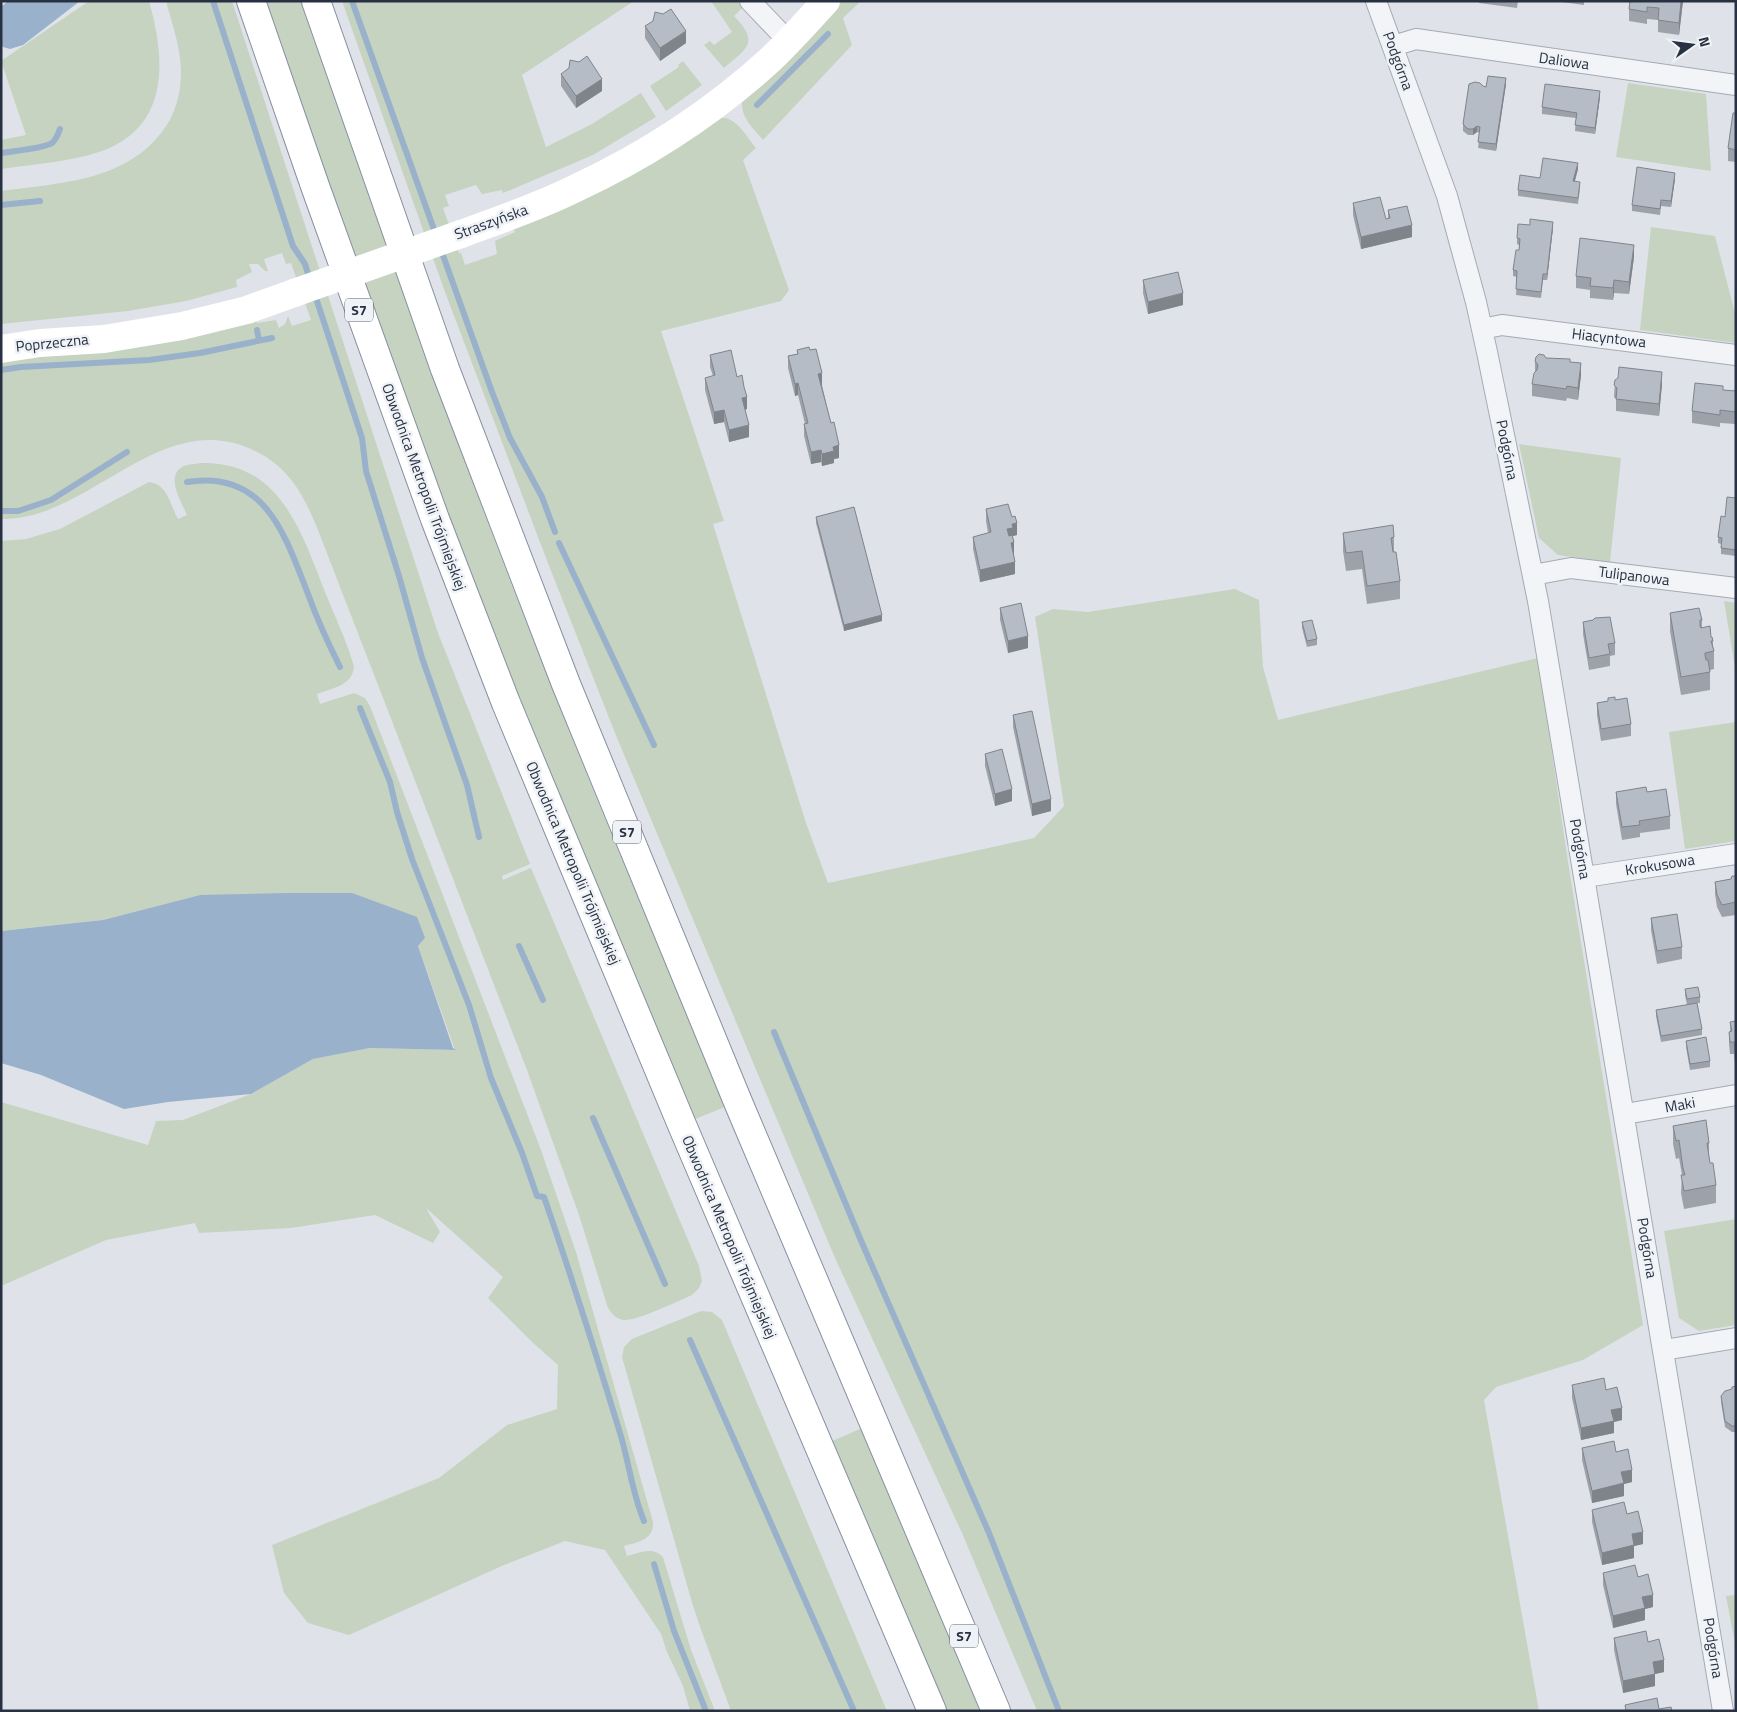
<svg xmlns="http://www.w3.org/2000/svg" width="1737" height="1712" viewBox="0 0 1737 1712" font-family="'Titillium Web',sans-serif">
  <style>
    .green { fill: #c5d3c0 }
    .water { fill: #99b1ca }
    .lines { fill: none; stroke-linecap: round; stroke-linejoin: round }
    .stream { stroke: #99b1ca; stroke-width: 6 }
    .street-casing { stroke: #a4aab3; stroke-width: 22 }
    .highway-casing { stroke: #8690a0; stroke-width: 30 }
    .street { stroke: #f2f4f7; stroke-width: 20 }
    .secondary { stroke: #fff; stroke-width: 28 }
    .highway { stroke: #fff; stroke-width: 28 }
    .secondary-bridge { stroke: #fff; stroke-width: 28 }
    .wall { fill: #9da2aa }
    .shaded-wall { fill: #7f848b }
    .building { fill: #b6bcc6; stroke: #7f848b }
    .labels { text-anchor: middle; stroke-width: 5; stroke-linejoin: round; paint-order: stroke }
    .shield { fill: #eff2f6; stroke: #646b77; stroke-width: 1 }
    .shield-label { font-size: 14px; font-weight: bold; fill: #283141 }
    .street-label { font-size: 15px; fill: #283141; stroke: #eff2f6 }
  </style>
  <rect width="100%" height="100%" fill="#dfe3e9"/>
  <path class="green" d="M89 1H149C166 61 170 128 99 152 68 162 34 164 1 169V140L26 135 1 61Z
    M166 1H232L438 633 530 864 502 876 503 880 531 868 699 1266 702 1281 699 1288 692 1295C678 1301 637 1321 624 1320 616 1319 610 1313 607 1305L579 1215 527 1070 318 530C302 491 287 463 246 447 156 412 87 521 1 519V359L256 319 257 323 276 320 279 328 285 324 288 316 292 326 311 320 291 263 286 264 282 253 264 259 268 271H265L258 264H249L252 272 236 280 237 287 186 301 128 311 1 324V191C58 183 123 182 161 133 175 116 181 94 181 72 181 48 172 24 166 1Z
    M265 1H302C379 231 461 458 550 683 606 825 667 965 727 1106L693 1120 559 800 470 575 363 287Z
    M342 1H634L522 75 546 147 592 124 641 93 656 117 593 155 503 193 502 190 482 194 476 185 445 195 449 206 443 208 459 253H461L465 265 497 254 495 241 515 232 513 227 718 118C736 115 746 136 756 148L743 160 789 290 781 301 661 331 724 521 713 524 806 823 828 883 1034 838 1064 806 1035 617 1053 609 1088 612 1235 589 1259 600 1263 667 1278 720 1538 658 1568 862 1643 1325 1583 1360 1496 1387 1484 1400 1539 1711H1037L962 1533 835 1258 617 738 546 558 445 292Z
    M711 1H737L743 7 734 16C760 43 747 48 724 68L704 45 710 41 714 45 732 32Z
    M838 1H861L843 18 852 45 763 140C753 128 738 115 743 98Z
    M683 61 702 85 666 111 650 86 679 67 678 65Z
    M1628 83 1706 94 1711 171 1616 157Z
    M1651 227 1715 236 1736 317V343L1640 330Z
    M1519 444 1621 458 1610 562 1558 555 1539 538Z
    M201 463C280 461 301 531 325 592 335 617 347 641 354 667 352 686 332 688 317 694L320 704 354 693 365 698 370 706 541 1150 576 1252 653 1522C654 1540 638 1542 624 1546L627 1556C640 1553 652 1546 663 1557L691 1650 715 1711H690L683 1686 667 1652 661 1634 605 1550 565 1541 504 1565 349 1635 308 1623 284 1593 272 1545 439 1478 507 1425 557 1409 558 1365 532 1342 488 1298 503 1277 426 1208 440 1232 433 1243 375 1215 291 1228 199 1233 195 1223 106 1240 1 1286V1102L148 1145 156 1121 183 1120 251 1094 313 1059 370 1048 455 1050 418 946 425 938 200 895 103 920 1 931V541L26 539 60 529 149 482C168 484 170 505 178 519L187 515C182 503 165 477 182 467 187 464 196 464 201 463Z
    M1724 601 1736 603V674Z
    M1736 722V841L1685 849 1669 732Z
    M1736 1219V1325L1699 1331 1679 1318 1664 1231Z
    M701 1311 712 1312 722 1320 887 1711H731L703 1635 693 1606 622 1357 624 1347 632 1339Z
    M862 1428 981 1711H943L830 1442Z
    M1736 1595V1649L1726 1596Z"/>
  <path class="water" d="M8 1H80L23 45 10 49 3 47 1 45V7Z
    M289 893H352L417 917 425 938 418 946 453 1048 456 1050 370 1048 313 1059 251 1094 168 1102 124 1109 41 1075 1 1063V931L103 920 200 895Z"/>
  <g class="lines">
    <path class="stream" d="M213 1 293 246 305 264 310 280
      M352 1 436 235
      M757 105 828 34
      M1 153C13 151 42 149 52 143 56 140 58 134 60 129
      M1 205 40 201
      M440 247 492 392 510 438 542 497 555 532
      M314 292 362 438 366 471 399 576 422 658 467 785 479 837
      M257 330 259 340
      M1 370 21 367 149 360 200 353 272 338
      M187 482C265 469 285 535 308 594 317 619 328 643 340 667
      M1 511H18L51 500 127 452
      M559 543 654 745
      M360 708 390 782 397 812 412 859 469 1005 491 1078 522 1153 537 1196 544 1197C571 1275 596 1354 620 1433 629 1462 632 1493 644 1521
      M519 946 543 1000
      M774 1032 862 1243 989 1533 1059 1711
      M593 1118 665 1284
      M690 1340 854 1711
      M654 1564 674 1631 706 1711"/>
    <g class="street-casing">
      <path id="street" d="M750 1 789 42
        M1376 1 1447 196 1476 302 1487 352 1538 601 1723 1711
        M1393 46 1416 39 1736 85
        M1482 329 1502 325 1736 355
        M1533 575 1571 568 1736 588
        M1585 877 1736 854
        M1625 1114 1736 1095
        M1664 1350 1736 1338"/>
    </g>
    <g class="highway-casing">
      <path id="highway" d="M251 1 315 186 435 519 506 703 682 1125 932 1711
        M316 1 445 369 566 684 738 1102 996 1711"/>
    </g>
    <use href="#street" class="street"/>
    <path class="secondary" d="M461 234C499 220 538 207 574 189 645 156 713 112 771 59 790 41 808 21 826 1
      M1 349 40 343 104 339 182 326 247 310 294 293"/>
    <use href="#highway" class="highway"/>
    <path class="secondary-bridge" d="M294 293 461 234"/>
  </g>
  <path class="wall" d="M1479 1H1518L1517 8 1479 3Z
    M1562 1H1584V5L1562 2Z
    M1683 1 1679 35 1658 32V20L1647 19V24L1629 21V9Z
    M645 26 686 43 660 61 645 38Z
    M561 74 602 91 576 108 561 86Z
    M1506 84 1496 151 1478 148 1480 133 1477 132 1473 135H1468L1463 131V124L1486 87Z
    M1600 97 1595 134 1575 131 1576 118 1542 114V107Z
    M1736 113V162L1728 161V148Z
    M1578 169 1575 181 1580 188 1578 204 1518 196V190L1540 178Z
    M1675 179 1671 207 1661 206 1660 215 1632 211V205Z
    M1353 203 1386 219H1388V210L1412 237 1361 249 1353 215Z
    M1553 228 1547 280H1543L1541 298 1516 295 1517 277 1513 276V270L1519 250V245L1517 244V238Z
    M1634 257 1629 294 1614 293 1613 300 1590 298V290L1576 288V276Z
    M1143 280 1183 305 1148 314 1143 293Z
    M797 350 822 385 839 458 834 459V463L822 466 821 462 811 464 804 436V424H805L798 395 795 396 788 368V356L797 354Z
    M710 355 737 377 747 409 745 410 749 437 729 442 724 422 714 424 705 390V378L713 376 710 367Z
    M1546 358 1570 362 1581 375 1578 400 1567 398 1566 401 1532 396V384L1535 372V361Z
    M1615 380 1662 384 1659 416 1616 411V399L1614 397Z
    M1723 390 1736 391V424L1720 423V427L1692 423V411Z
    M1736 498V556L1721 554V544L1718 543V537L1725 517Z
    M986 509 1017 535 1013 536 1015 574 980 582 973 549V537L988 533 986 521Z
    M816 517 882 621 844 631 816 523Z
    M1343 533 1394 537V552L1400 581V599L1367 604 1362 569 1346 571 1343 551Z
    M1000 608 1028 648 1008 653 1000 620Z
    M1670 613 1702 620V628L1711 637 1713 641V646L1714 651V669L1710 670V690L1681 695 1670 631Z
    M1302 622 1317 639V645L1307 647 1302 628Z
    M1583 622 1615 643V655L1610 656V666L1589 670 1583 634Z
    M1615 700 1631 724V736L1601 741 1597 715V703Z
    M1013 715 1051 811 1032 816 1013 727Z
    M985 754 1012 801 995 806 985 766Z
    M1616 792H1647L1670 816V829L1640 833V837L1622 840 1616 804Z
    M1736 876V919V915L1722 917 1717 907 1715 894V882L1731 879Z
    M1651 918 1682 947V959L1657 964 1651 930Z
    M1685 989 1700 997V1003H1697L1702 1029V1035L1661 1042 1656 1016V1010L1687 1005 1685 995Z
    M1736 1021V1063H1735L1734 1054H1730L1729 1044V1032H1730V1022Z
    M1686 1041 1710 1061V1067L1690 1070 1686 1047Z
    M1673 1126 1709 1143V1161L1716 1185V1203L1684 1209 1681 1193 1682 1175 1679 1158 1676 1159 1673 1144Z
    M1572 1385 1606 1390 1622 1420 1614 1422V1433L1581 1440 1572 1398Z
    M1736 1386V1432H1732L1725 1427 1721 1402V1396Z
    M1582 1448 1616 1452 1632 1482 1624 1484V1496L1592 1503 1582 1460Z
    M1592 1510 1627 1514 1643 1544 1634 1546V1558L1602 1565 1592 1522Z
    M1603 1573 1638 1577 1653 1607 1645 1609V1620L1613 1628 1603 1585Z
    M1614 1638 1648 1642 1664 1672 1655 1674V1686L1623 1693 1614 1650Z"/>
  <path class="shaded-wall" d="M1681 1H1683L1679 35V23Z
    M686 31V43L660 61V48Z
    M1506 78V84L1496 151V144Z
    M602 79V91L576 108V96Z
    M1600 91V97L1595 134V128Z
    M1477 126V132L1473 135V129Z
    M1578 163V169L1573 187V181Z
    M1675 173V179L1671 207V201Z
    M1553 222V228L1547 280V274Z
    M1412 225V237L1361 249V237Z
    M1634 245V257L1629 294V282Z
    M1614 280V293L1613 300V288Z
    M1183 293V305L1148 314V302Z
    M1581 363V375L1578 400V388Z
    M1662 372V384L1659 416V404Z
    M822 373V385L818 386V374Z
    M798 383V395L795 396V384Z
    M747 397V409L742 410V398Z
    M724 410V422L714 424V412Z
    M749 425V437L729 442V430Z
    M839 445V458L834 459V463L822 466V454L833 447Z
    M821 450V462L811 464V452Z
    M1017 523V535L1013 536 1007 542V529L1012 524Z
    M1014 542V554L1011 555V543Z
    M1015 562V574L980 582V570Z
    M882 615V621L844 631V625Z
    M1028 636V648L1008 653V641Z
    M1012 789V801L995 806V794Z
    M1051 799V811L1032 816V804Z
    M1622 1408V1420L1614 1422V1433L1581 1440V1428L1611 1410Z
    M1632 1470V1482L1624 1484V1496L1592 1503V1491L1621 1472Z
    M1643 1532V1544L1634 1546V1558L1602 1565V1553L1632 1534Z
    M1653 1595V1607L1645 1609V1620L1613 1628V1616L1642 1597Z
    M1664 1660V1672L1655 1674V1686L1623 1693V1681L1653 1662Z"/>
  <path class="building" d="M1630 1H1681L1679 23 1658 20 1659 8 1647 7V12L1629 9Z
    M671 9 686 31 660 48 645 26 653 21 655 12 663 14Z
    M587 56 602 79 576 96 561 74 569 68 570 60 579 62Z
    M1488 76 1506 78 1496 144 1478 142 1480 127 1477 126 1473 129H1468L1463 124 1469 84 1475 82 1480 83 1483 86 1486 87Z
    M1545 84 1600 91 1595 128 1575 125 1577 113 1542 107Z
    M1733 113H1736V150L1728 148Z
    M1543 158 1578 163 1573 181 1580 182 1578 198 1518 190 1520 175 1540 178Z
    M1637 167 1675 173 1671 201 1661 200 1660 209 1632 205Z
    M1380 197 1386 219 1390 218 1388 210 1407 206 1412 225 1361 237 1353 203Z
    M1530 219 1553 222 1547 274H1543L1541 292 1516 289 1517 271 1513 270 1516 250H1519L1520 239 1517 238 1518 224 1530 225Z
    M1580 238 1634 245 1629 282 1614 280 1613 288 1590 286 1591 278 1576 276Z
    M1178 272 1183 293 1148 302 1143 280Z
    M809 347 810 350 816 349 822 373 818 374 831 423 834 422 839 445 833 447 834 451 822 454 821 450 811 452 804 424 808 423 798 383 795 384 788 356 798 354 797 350Z
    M731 350 737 377 742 375 744 387 747 397 742 398 749 425 729 430 724 410 714 412 705 378 715 375 710 355Z
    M1539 354 1544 355 1546 358 1570 359V362L1581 363 1578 388 1567 386 1566 389 1532 384 1534 373 1537 370 1538 365 1535 361 1536 357Z
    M1619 367 1662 372 1659 404 1616 399 1617 388 1614 385 1615 380 1618 378Z
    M1695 383 1723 386V390L1736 391V412L1720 410V415L1692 411Z
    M1727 497 1736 498V550L1721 548 1722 538 1718 537 1721 516 1725 517Z
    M1008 504 1012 517 1015 516 1017 523 1012 524 1013 528 1007 529 1009 536 1012 535 1014 542 1011 543 1015 562 980 570 973 537 991 532 986 509Z
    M854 507 882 615 844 625 816 517Z
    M1393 525 1394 537 1391 538 1393 552H1396L1400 581 1367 586 1362 551 1346 553 1343 533Z
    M1021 603 1028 636 1008 641 1000 608Z
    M1699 608 1702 620H1700V626L1701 628 1710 626 1711 637H1712L1713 641H1711L1714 651 1705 653V655L1706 660H1708L1710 672 1681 677 1670 613Z
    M1610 617 1615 643 1608 644 1610 654 1589 658 1583 622 1593 620 1595 618Z
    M1312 620 1317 639 1307 641 1302 622Z
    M1615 697V700L1627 698 1631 724 1601 729 1597 703 1608 701V698Z
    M1032 711 1051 799 1032 804 1013 715Z
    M1002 749 1012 789 995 794 985 754Z
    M1646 787 1647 792 1666 789 1670 816 1639 821 1640 825 1622 827 1616 792Z
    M1732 876H1736V907V902L1722 905 1717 895 1715 882 1731 879Z
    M1677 914 1682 947 1657 951 1651 918Z
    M1698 987 1700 997 1687 999 1685 989Z
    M1697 1003 1702 1029 1661 1036 1656 1010Z
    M1736 1021V1051H1735L1734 1042H1730L1729 1032 1732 1031 1730 1022Z
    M1706 1037 1710 1061 1690 1064 1686 1041Z
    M1706 1120 1709 1143H1707L1710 1163H1713L1716 1185 1684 1191 1681 1175H1685L1683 1168 1679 1140 1676 1141 1673 1126Z
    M1604 1378 1606 1390 1617 1387 1622 1408 1611 1410 1614 1421 1581 1428 1572 1385Z
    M1736 1386V1426H1732L1725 1421 1721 1396 1725 1391 1732 1389V1387Z
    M1614 1441 1616 1452 1628 1449 1632 1470 1621 1472 1624 1483 1592 1491 1582 1448Z
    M1624 1502 1627 1514 1638 1511 1643 1532 1632 1534 1634 1545 1602 1553 1592 1510Z
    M1635 1565 1638 1577 1648 1574 1653 1595 1642 1597 1645 1608 1613 1616 1603 1573Z
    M1646 1631 1648 1642 1659 1639 1664 1660 1653 1662 1655 1674 1623 1681 1614 1638Z
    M1657 1698 1659 1709 1671 1707 1672 1711H1626L1625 1705Z"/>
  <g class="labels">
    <g class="shield">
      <rect x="345" y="298.5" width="28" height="23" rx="4"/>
      <rect x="613" y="820.5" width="28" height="23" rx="4"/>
      <rect x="950" y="1624.5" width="28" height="23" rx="4"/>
    </g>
    <g class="shield-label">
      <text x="359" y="315">S7</text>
      <text x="627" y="837">S7</text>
      <text x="964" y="1641">S7</text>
    </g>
    <g class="street-label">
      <text transform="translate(1398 61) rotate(70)" y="5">Podgórna</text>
      <text transform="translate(1564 61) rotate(8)" y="5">Daliowa</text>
      <text transform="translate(491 222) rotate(-20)" y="5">Straszyńska</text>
      <text transform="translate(1609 338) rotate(7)" y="5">Hiacyntowa</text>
      <text transform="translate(52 343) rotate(-6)" y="5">Poprzeczna</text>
      <text transform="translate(1507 450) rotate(79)" y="5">Podgórna</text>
      <text transform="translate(424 487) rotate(70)" y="5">Obwodnica Metropolii Trójmiejskiej</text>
      <text transform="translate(1634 576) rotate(7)" y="5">Tulipanowa</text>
      <text transform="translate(1580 849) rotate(80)" y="5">Podgórna</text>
      <text transform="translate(573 863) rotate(67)" y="5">Obwodnica Metropolii Trójmiejskiej</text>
      <text transform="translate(1660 865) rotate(-9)" y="5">Krokusowa</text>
      <text transform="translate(1680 1105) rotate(-10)" y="5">Maki</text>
      <text transform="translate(729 1237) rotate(67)" y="5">Obwodnica Metropolii Trójmiejskiej</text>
      <text transform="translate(1647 1248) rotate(81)" y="5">Podgórna</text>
      <text transform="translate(1713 1648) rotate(81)" y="5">Podgórna</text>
    </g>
  </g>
  <rect width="1737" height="1712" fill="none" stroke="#283141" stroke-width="5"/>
  <g transform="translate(1692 45) rotate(76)" stroke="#eff2f6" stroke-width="4" paint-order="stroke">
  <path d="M0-4L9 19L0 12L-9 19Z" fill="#283141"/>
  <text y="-8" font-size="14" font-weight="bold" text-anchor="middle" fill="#283141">N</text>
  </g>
</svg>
